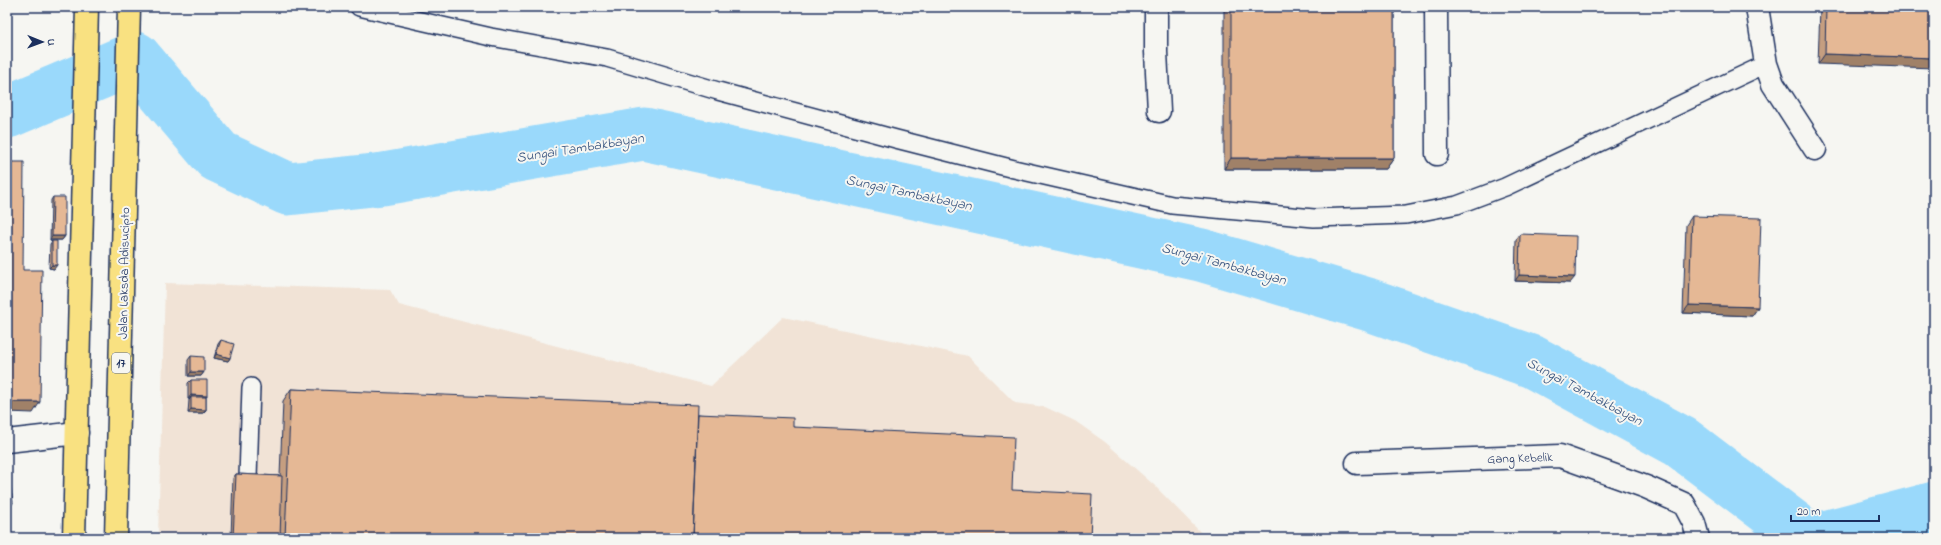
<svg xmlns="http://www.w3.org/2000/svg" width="1941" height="545" viewBox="0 0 1941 545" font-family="'Indie Flower',sans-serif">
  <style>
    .built { fill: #f1e3d6 }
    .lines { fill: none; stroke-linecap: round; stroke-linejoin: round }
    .river { stroke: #9ad9fb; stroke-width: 53 }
    .lane-casing { stroke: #1b2f5e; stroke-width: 20 }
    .street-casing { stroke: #1b2f5e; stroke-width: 25 }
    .highway-casing { stroke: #1b2f5e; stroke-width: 25 }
    .lane { stroke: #f6f6f2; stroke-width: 17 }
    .street { stroke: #f6f6f2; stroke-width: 22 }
    .highway { stroke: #f9e181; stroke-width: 22 }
    .wall { fill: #c59e80; stroke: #1b2f5e }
    .shaded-wall { fill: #a08168; stroke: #1b2f5e }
    .building { fill: #e5b895; stroke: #1b2f5e }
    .labels { text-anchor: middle; stroke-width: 4; stroke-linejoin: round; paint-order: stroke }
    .shield { fill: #f6f6f2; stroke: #5d6b8a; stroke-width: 1 }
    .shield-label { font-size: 12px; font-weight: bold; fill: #1b2f5e }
    .street-label { font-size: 13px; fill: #1b2f5e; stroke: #f6f6f2 }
    .water-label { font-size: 14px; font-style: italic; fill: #34517d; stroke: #f6f6f2 }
  </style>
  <rect width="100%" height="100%" fill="#f6f6f2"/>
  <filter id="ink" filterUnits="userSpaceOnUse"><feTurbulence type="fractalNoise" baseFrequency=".025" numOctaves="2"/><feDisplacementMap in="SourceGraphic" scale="8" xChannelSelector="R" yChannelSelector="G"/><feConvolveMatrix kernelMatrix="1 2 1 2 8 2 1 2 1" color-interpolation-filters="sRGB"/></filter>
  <g filter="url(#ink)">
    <path class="built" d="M165 283 390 290 399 305 711 386 783 317 968 356 1015 403 1045 407 1075 421 1105 442 1154 485 1206 538H158Z"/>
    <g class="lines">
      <path class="river" d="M7 112 135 58 218 156 288 189 383 179 644 134 1201 255 1367 304 1533 362 1681 442 1808 538
        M1821 538 1934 508"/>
      <g class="lane-casing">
        <path id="lane" d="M359 7 491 37 607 58 718 91 896 139 1014 169 1172 205 1314 218 1406 215 1457 205 1505 187 1766 64
          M246 538 251 387"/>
      </g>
      <g class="street-casing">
        <path id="street" d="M1156 7V52L1159 111
          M1436 7 1437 154
          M1757 7 1766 64 1773 84 1815 149
          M7 441 77 433
          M1357 463 1560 456 1646 487 1684 504 1694 523 1698 538"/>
      </g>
      <g class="highway-casing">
        <path id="highway" d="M74 538 87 7
          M116 538 129 7"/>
      </g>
      <use href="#lane" class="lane"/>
      <use href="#street" class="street"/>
      <use href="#highway" class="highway"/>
    </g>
    <path class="wall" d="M1224 7H1394V158L1386 169H1224Z
      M1820 7H1934L1818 64Z
      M53 197 65 236 62 240H50L51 200Z
      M1692 216 1758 307 1752 316 1683 313 1686 225Z
      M1520 234 1570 283 1515 281 1516 240Z
      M52 241 54 269 49 268 50 244Z
      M221 340 230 358 228 361 214 358 218 344Z
      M191 356 204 372 201 376H188V360Z
      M191 380 207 396 206 397V410L203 413H188L189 400 190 399H188V383Z
      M291 389 698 414 793 427 1012 490 1090 538H231L233 478 236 474 280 476 283 401Z"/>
    <path class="shaded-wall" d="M1825 54 1934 58V68L1818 64Z
      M1231 158H1394L1386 169H1224Z
      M52 236H65L62 240H50Z
      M52 265H57L54 269 49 268Z
      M1519 275 1575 277 1570 283 1515 281Z
      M1689 305 1758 307 1752 316 1683 313Z
      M216 354 230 358 228 361 214 358Z
      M191 372H204L201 376H188Z
      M191 395 207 396 204 399 191 397 190 399H188Z
      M7 402H40L33 413 7 412Z
      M191 409 206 410 203 413H188Z
      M13 503 8 509H7V504Z"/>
    <path class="building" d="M1231 7H1394V158H1231Z
      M1826 7H1934V58L1825 54Z
      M7 162H24L23 270H42L40 402H7Z
      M53 197H65V236H52Z
      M1692 216 1761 218 1758 307 1689 305Z
      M1520 234 1576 236 1575 277 1519 275Z
      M52 241H57V265H52Z
      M221 340 234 344 230 358 216 354Z
      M191 356 204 357V372H191Z
      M191 380H207V396L191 395Z
      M291 389 698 405 693 538H285Z
      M191 397H206V410L191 409Z
      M698 414 793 418V427L1014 437 1012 490 1092 494 1090 538H693Z
      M7 465 13 503 7 504Z
      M236 474 282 476 280 538H233Z"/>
  </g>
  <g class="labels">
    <rect class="shield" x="112" y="353" width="18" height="20" rx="3"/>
    <g class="shield-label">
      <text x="121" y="367">17</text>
    </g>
    <g class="street-label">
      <text transform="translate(123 273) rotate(-89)" y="5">Jalan Laksda Adisucipto</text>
      <text transform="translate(1520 457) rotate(-2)" y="5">Gang Kebelik</text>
    </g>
    <g class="water-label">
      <text transform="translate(580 147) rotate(-9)" y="5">Sungai Tambakbayan</text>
      <text transform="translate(909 192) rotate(12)" y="5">Sungai Tambakbayan</text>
      <text transform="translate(1224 263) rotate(15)" y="5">Sungai Tambakbayan</text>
      <text transform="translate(1585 391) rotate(28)" y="5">Sungai Tambakbayan</text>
    </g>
  </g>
  <rect width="1941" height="545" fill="none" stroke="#f6f6f2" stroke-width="24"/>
  <rect x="12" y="12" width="1917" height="521" fill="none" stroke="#1b2f5e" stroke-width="1.5" filter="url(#ink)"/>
  <g transform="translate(42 42) rotate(91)" stroke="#f6f6f2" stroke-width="3" paint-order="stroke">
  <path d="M0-3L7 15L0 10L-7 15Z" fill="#1b2f5e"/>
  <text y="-6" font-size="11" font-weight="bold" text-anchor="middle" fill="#1b2f5e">U</text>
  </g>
  <path d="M1791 515v6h88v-6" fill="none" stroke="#1b2f5e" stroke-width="2"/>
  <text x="1797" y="515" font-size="12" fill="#1b2f5e" stroke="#f6f6f2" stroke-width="3" paint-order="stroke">20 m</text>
</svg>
